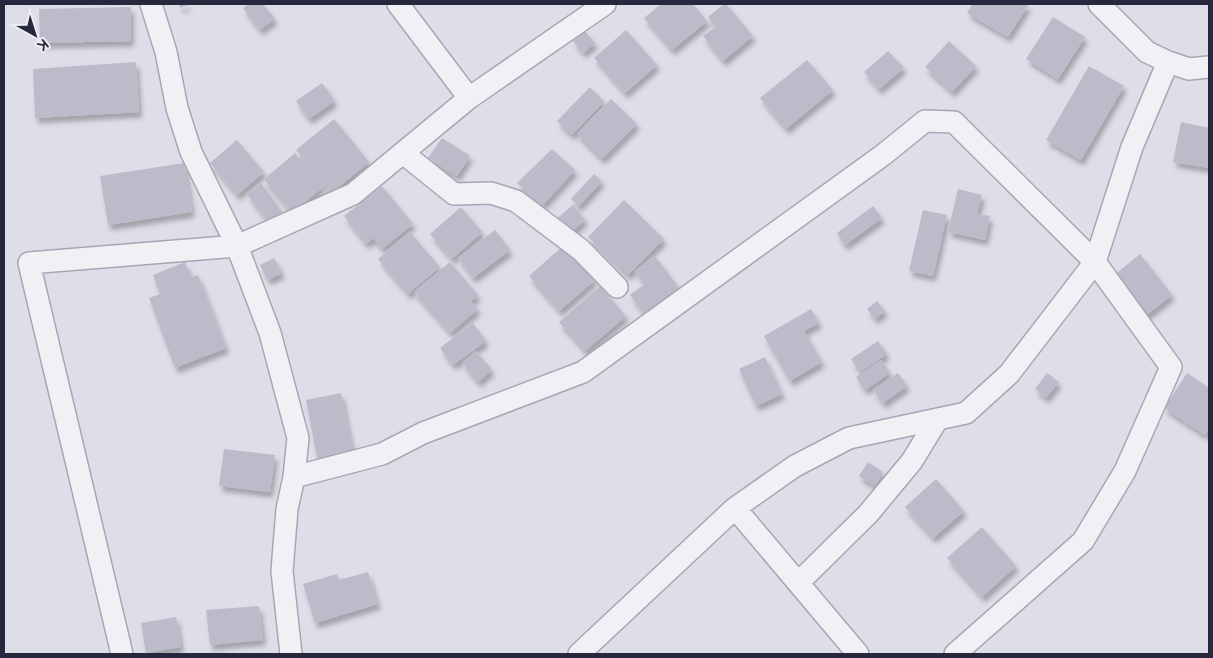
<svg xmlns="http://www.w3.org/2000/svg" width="1213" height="658" viewBox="0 0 1213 658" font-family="'Varela Round',sans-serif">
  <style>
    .building { fill: #bbbbca; filter: url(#shadow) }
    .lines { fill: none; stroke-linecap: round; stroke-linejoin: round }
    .minor-casing { stroke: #a6a7b4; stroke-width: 24 }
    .minor { stroke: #f0f0f5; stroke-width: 21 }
  </style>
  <defs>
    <filter id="shadow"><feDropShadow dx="3" dy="5.5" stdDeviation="2.5" flood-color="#0004"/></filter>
  </defs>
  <rect width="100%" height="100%" fill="#dddee7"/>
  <path class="building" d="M179 4H191L180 8Z
    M249 4H263L275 19 260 30 243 8Z
    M661 4H693L707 21 672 50 644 18Z
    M724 4H726L753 36 723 61 703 36 715 27 708 17Z
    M972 4H1029L1008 37 967 13Z
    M131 7V41L40 43 39 9Z
    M1053 17 1085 37 1058 79 1026 59Z
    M626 30 657 65 625 93 594 58Z
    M585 31 595 43 583 53 573 41Z
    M949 41 976 66 952 92 925 67Z
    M888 51 904 68 879 89 864 72Z
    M807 60 833 90 786 129 760 98Z
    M136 62 139 112 35 118 33 69Z
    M1089 66 1124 86 1081 160 1046 140Z
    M322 83 335 101 309 119 296 101Z
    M590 87 604 101 572 135 557 121Z
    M611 99 637 124 602 159 577 134Z
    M334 119 369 162 331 193 296 150Z
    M1181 122 1209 128V168L1173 162Z
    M442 138 470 156 457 176 428 158Z
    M237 140 264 172 237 195 210 163Z
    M552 149 575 170 543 205 517 183Z
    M295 153 323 187 292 213 264 179Z
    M184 163 192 212 108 225 100 176Z
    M594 174 602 181 579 206 571 199Z
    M261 183 282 212 269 223 247 194Z
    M382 186 413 224 382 249 373 238 366 244 344 216Z
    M958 189 982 195 977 214 990 216 985 240 948 232Z
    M624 200 664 239 628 275 588 237Z
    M573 205 585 220 569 234 556 219Z
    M873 206 882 218 845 245 837 233Z
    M461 207 482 232 452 259 430 234Z
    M923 210 947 215 933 276 909 271Z
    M495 230 510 250 473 278 458 258Z
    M410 232 440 267 408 294 378 259Z
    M564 245 595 280 559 311 529 276Z
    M1140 254 1172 295 1144 317 1112 277Z
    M655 256 679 288 644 314 630 295 645 284 635 271Z
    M274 258 282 273 268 280 260 265Z
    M185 262 191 277 198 275 226 348 175 368 149 298 160 294 153 275Z
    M450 262 478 295 471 301 478 309 450 333 414 292Z
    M600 286 626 316 585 351 559 322Z
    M877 301 885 311 875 319 867 309Z
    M811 309 819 323 804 331 822 362 790 381 764 336Z
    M473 323 486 341 453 365 440 348Z
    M878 341 887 354 860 372 851 359Z
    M476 351 492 370 478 382 462 363Z
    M765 357 782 394 756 406 739 369Z
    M881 360 890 373 865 390 856 377Z
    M898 373 907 386 883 403 873 390Z
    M1047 373 1059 382 1046 398 1035 389Z
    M1187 373 1209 388V429L1205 435 1164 408Z
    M341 393 353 455 318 462 306 400Z
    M224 449 275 455 270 492 219 486Z
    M868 462 883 472 875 486 859 476Z
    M936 479 964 511 933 538 905 507Z
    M982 527 1016 566 982 597 947 558Z
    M368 572 378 604 315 623 303 584 337 574 339 580Z
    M259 606 263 640 210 645 206 610Z
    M176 617 181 647 146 653 141 623Z"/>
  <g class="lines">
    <g class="minor-casing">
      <path id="minor" d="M151 4 166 52 177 108 191 152 237 246 270 333 298 438 294 477 287 509 282 571 291 654
        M398 4 469 98
        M1099 4 1147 52 1168 62 1189 69 1209 67
        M403 153 454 194 491 193 516 201 581 250 617 287
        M294 477 382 454 423 433 583 372 883 155 925 121 954 122 1095 262 1171 367 1125 471 1083 541 955 654
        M735 508 858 654
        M798 583 868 514 912 461 937 420
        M122 654 29 263 237 246 353 194 469 98 605 4
        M579 654 735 508 795 466 849 438 966 413 1009 374 1095 262 1132 147 1168 62"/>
    </g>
    <use href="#minor" class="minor"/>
  </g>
  <rect width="1213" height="658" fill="none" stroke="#27273d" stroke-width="10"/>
  <g transform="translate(35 35) rotate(141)" stroke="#ededf5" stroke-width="4" paint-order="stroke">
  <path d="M0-4L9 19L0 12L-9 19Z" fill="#27273d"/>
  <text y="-8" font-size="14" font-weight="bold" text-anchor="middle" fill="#27273d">K</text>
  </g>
</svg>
